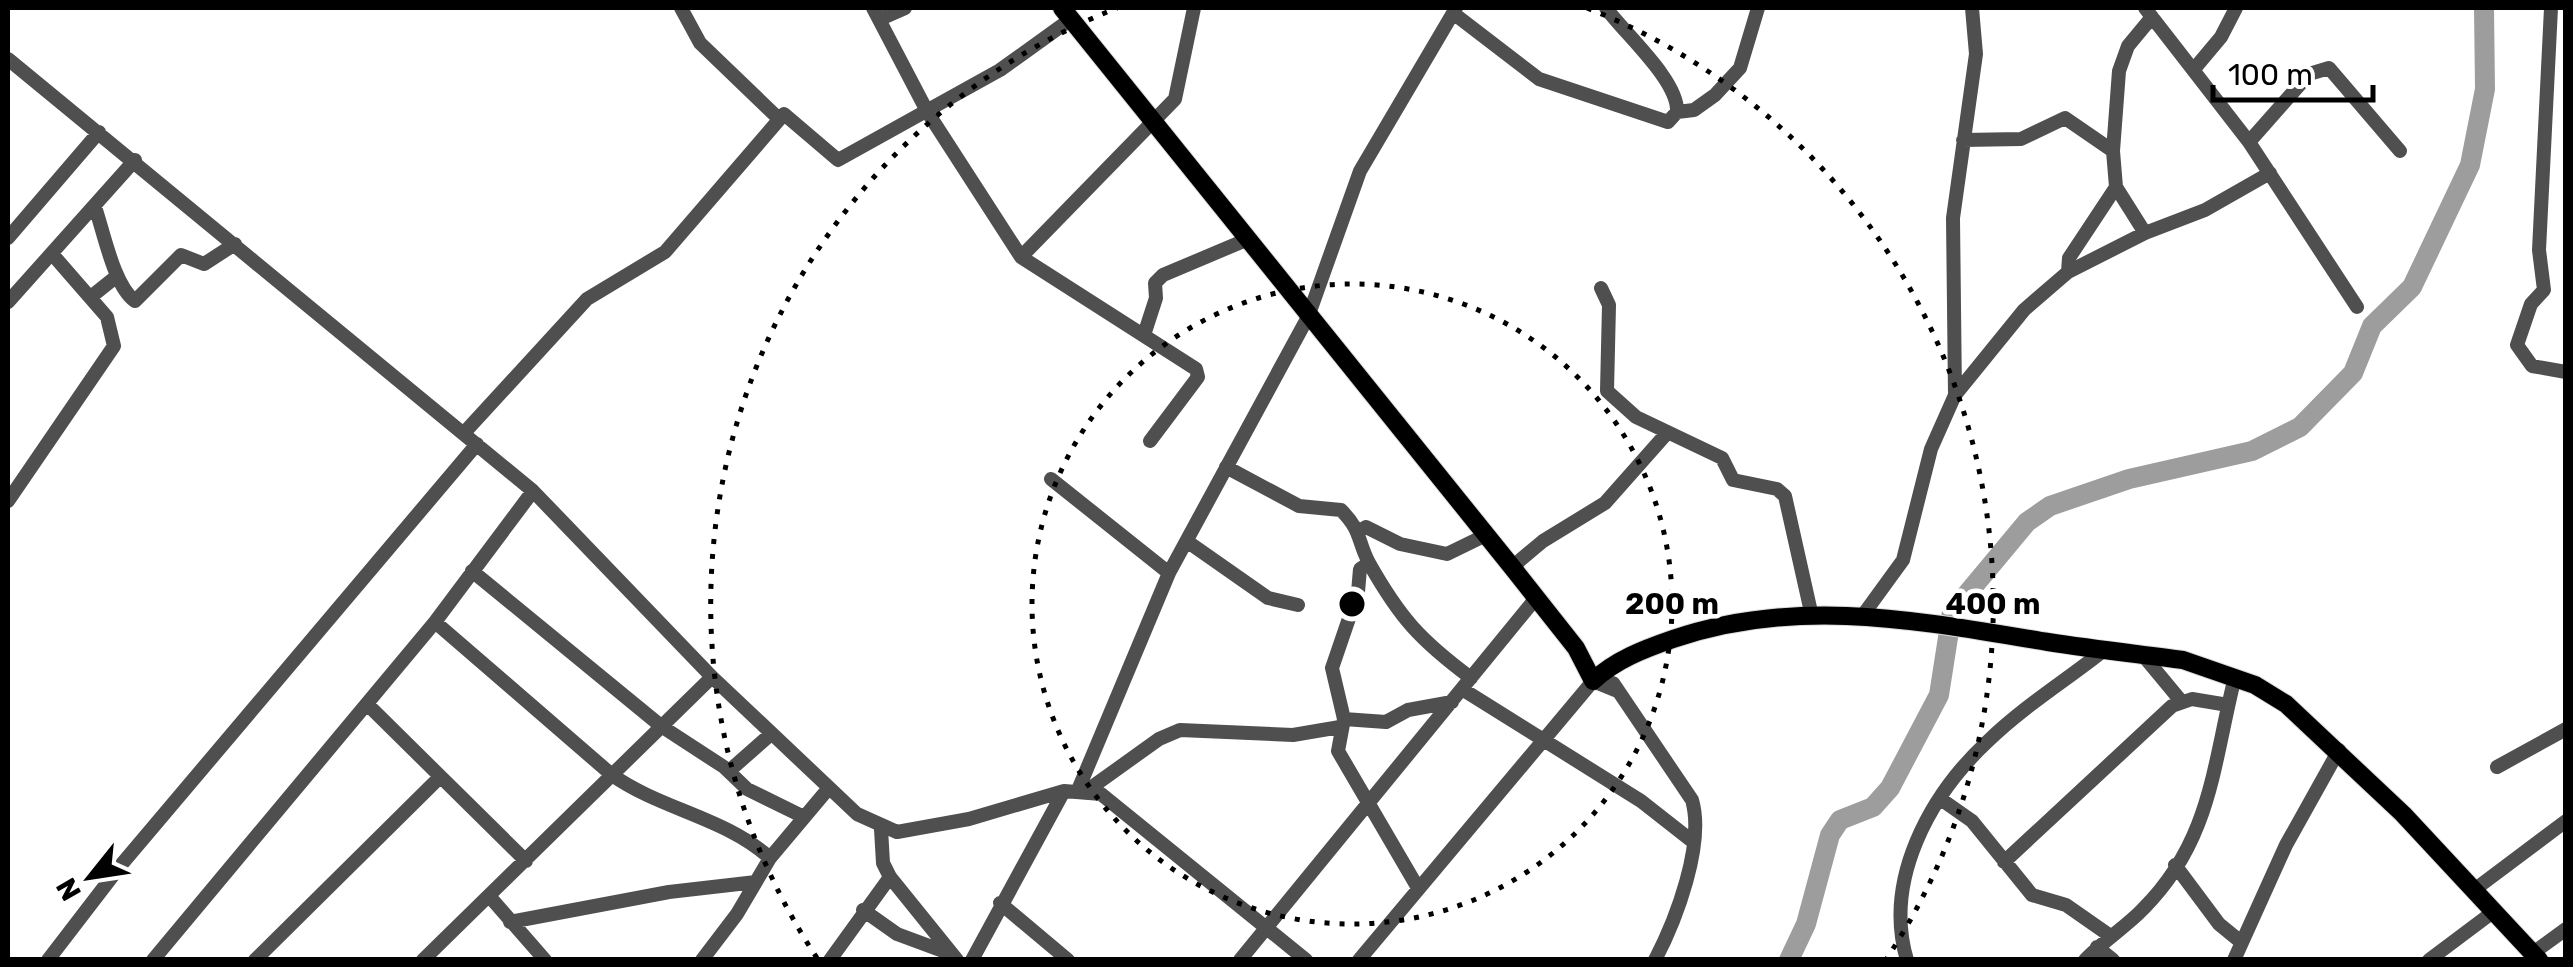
<svg xmlns="http://www.w3.org/2000/svg" width="2573" height="967" viewBox="0 0 2573 967" font-family="Rubik,sans-serif">
  <style>
    .lines { fill: none; stroke-linecap: round; stroke-linejoin: round }
    .river { stroke: #9d9d9d; stroke-width: 20 }
    .major-casing { stroke: #dbdbdb; stroke-width: 20 }
    .minor { stroke: #4f4f4f; stroke-width: 14 }
    .major { stroke: #000; stroke-width: 18 }
    .ring { fill: none; stroke: #000; stroke-width: 5; stroke-dasharray: 5 10 }
    .centre { fill: #000; stroke: #fff; stroke-width: 5 }
    .ring-label { font-size: 30px; text-anchor: middle; font-weight: bold; fill: #000; stroke: #fff; stroke-width: 9; stroke-linejoin: round; paint-order: stroke }
  </style>
  <rect width="100%" height="100%" fill="#fff"/>
  <g class="lines">
    <path class="river" d="M1789 960 1806 924 1830 835 1840 820 1873 807 1890 788 1939 695 1952 612 2027 522 2050 506 2129 479 2252 451 2300 427 2353 373 2372 326 2412 287 2470 165 2485 89 2484 8"/>
    <g class="major-casing">
      <path id="major" d="M1062 8 1512 567 1576 648 1593 681C1615 660 1644 649 1673 639 1799 596 1920 621 2048 642 2093 649 2138 654 2183 660L2255 685 2286 704 2403 814 2539 960"/>
    </g>
    <path class="minor" d="M681 8 700 43 779 119
      M873 8 928 113 1021 257 1196 369 1198 377 1150 441
      M1606 8C1625 34 1679 81 1677 112
      M2145 8 2249 142 2357 307
      M2551 8 2539 250 2544 290 2531 304 2517 345 2532 366 2566 372
      M1453 13 1539 79 1668 122 1677 112 1694 110 1715 95 1740 68 1758 8
      M880 19 905 8
      M8 59 533 491 712 677 857 814 897 832 969 819 1064 791 1101 794 1306 960
      M2195 68 2221 37 2236 8
      M1963 140 2021 139 2065 118 2113 151
      M2249 142 2309 74 2329 68 2400 151
      M95 207C104 233 114 286 135 301L181 255 204 264 235 244
      M2145 233 2116 187 2113 151 2119 71 2128 46 2152 17
      M8 238 99 132
      M1021 257 1175 99 1194 8
      M2068 272 2069 258 2116 187
      M1601 288 1609 305 1607 391 1636 417 1722 458 1733 480 1777 489 1785 496 1811 612
      M92 296 117 276
      M8 302 135 160
      M1144 335 1156 298 1155 283 1163 275 1246 240
      M1955 395 1953 218 1976 54 1972 8
      M464 433 587 299 665 252 784 114 838 160 1000 70 1071 19
      M1226 467 1299 506 1341 510C1362 531 1357 540 1369 563 1400 618 1420 640 1471 678
      M1051 479 1169 573
      M8 501 114 346 107 317 53 255
      M1361 530 1366 527 1400 544 1447 554 1486 535
      M1188 542 1268 598 1298 605
      M1369 563 1360 569 1358 592 1332 668 1344 719 1338 751 1418 888
      M1512 567 1543 541 1605 503 1667 433
      M472 571 661 726 724 767 747 789 804 817
      M1863 615 1903 560 1931 449 1955 395 2024 310 2068 272 2145 233 2205 210 2270 173
      M435 622 612 775C662 810 724 817 770 858
      M2142 654 2181 701
      M1613 683 1692 800C1705 844 1676 920 1655 960
      M1462 689 1641 801 1692 841
      M367 704 526 861
      M1344 719 1386 722 1408 710 1452 702
      M2497 767 2566 729
      M729 771 771 734
      M1078 790 1169 573 1308 317 1360 171 1456 8
      M1085 792 1159 739 1180 730 1293 735 1340 727
      M1942 800 1972 821 2032 895 2066 905 2109 935
      M881 829 883 863 890 877 957 960
      M2004 862 2172 706 2192 699 2228 705
      M2175 865 2219 924 2241 942
      M2474 890 2566 821
      M490 897 545 960
      M1000 903 1068 960
      M863 910 897 934 951 954
      M510 922 669 892 756 882
      M2097 947 2113 960
      M2533 953 2566 929
      M48 960 121 865 477 444
      M153 960 435 622 533 491
      M255 960 440 777
      M423 960 712 677
      M702 960 737 914 770 858 828 789
      M830 960 890 877
      M972 960 1064 791
      M1240 960 1536 598
      M1359 960 1593 681 1615 690
      M1907 960C1883 880 1930 795 1988 741 2023 707 2065 681 2103 651
      M2085 960C2103 941 2127 926 2143 909 2212 840 2213 763 2235 677
      M2234 960 2286 845 2339 750
      M2429 960 2493 912"/>
    <use href="#major" class="major"/>
  </g>
  <g class="ring">
    <circle cx="1352" cy="604" r="320"/>
    <path d="M817 958A641 641 0 0 1 1117 8M1587 8A641 641 0 0 1 1887 958"/>
  </g>
  <circle cx="1352" cy="604" r="15" class="centre"/>
  <g class="ring-label">
    <text x="1672" y="614">200 m</text>
    <text x="1993" y="614">400 m</text>
  </g>
  <rect width="2573" height="967" fill="none" stroke="#000000" stroke-width="20"/>
  <g transform="translate(90 877) rotate(240)" stroke="#ffffff" stroke-width="8" paint-order="stroke">
  <path d="M0-8L18 38L0 25L-18 38Z" fill="#000000"/>
  <text y="-15" font-size="28" font-weight="bold" text-anchor="middle" fill="#000000">N</text>
  </g>
  <path d="M2213 85v15h160v-15" fill="none" stroke="#000000" stroke-width="5"/>
  <text x="2228" y="85" font-size="30" fill="#000000" stroke="#ffffff" stroke-width="8" paint-order="stroke">100 m</text>
</svg>
